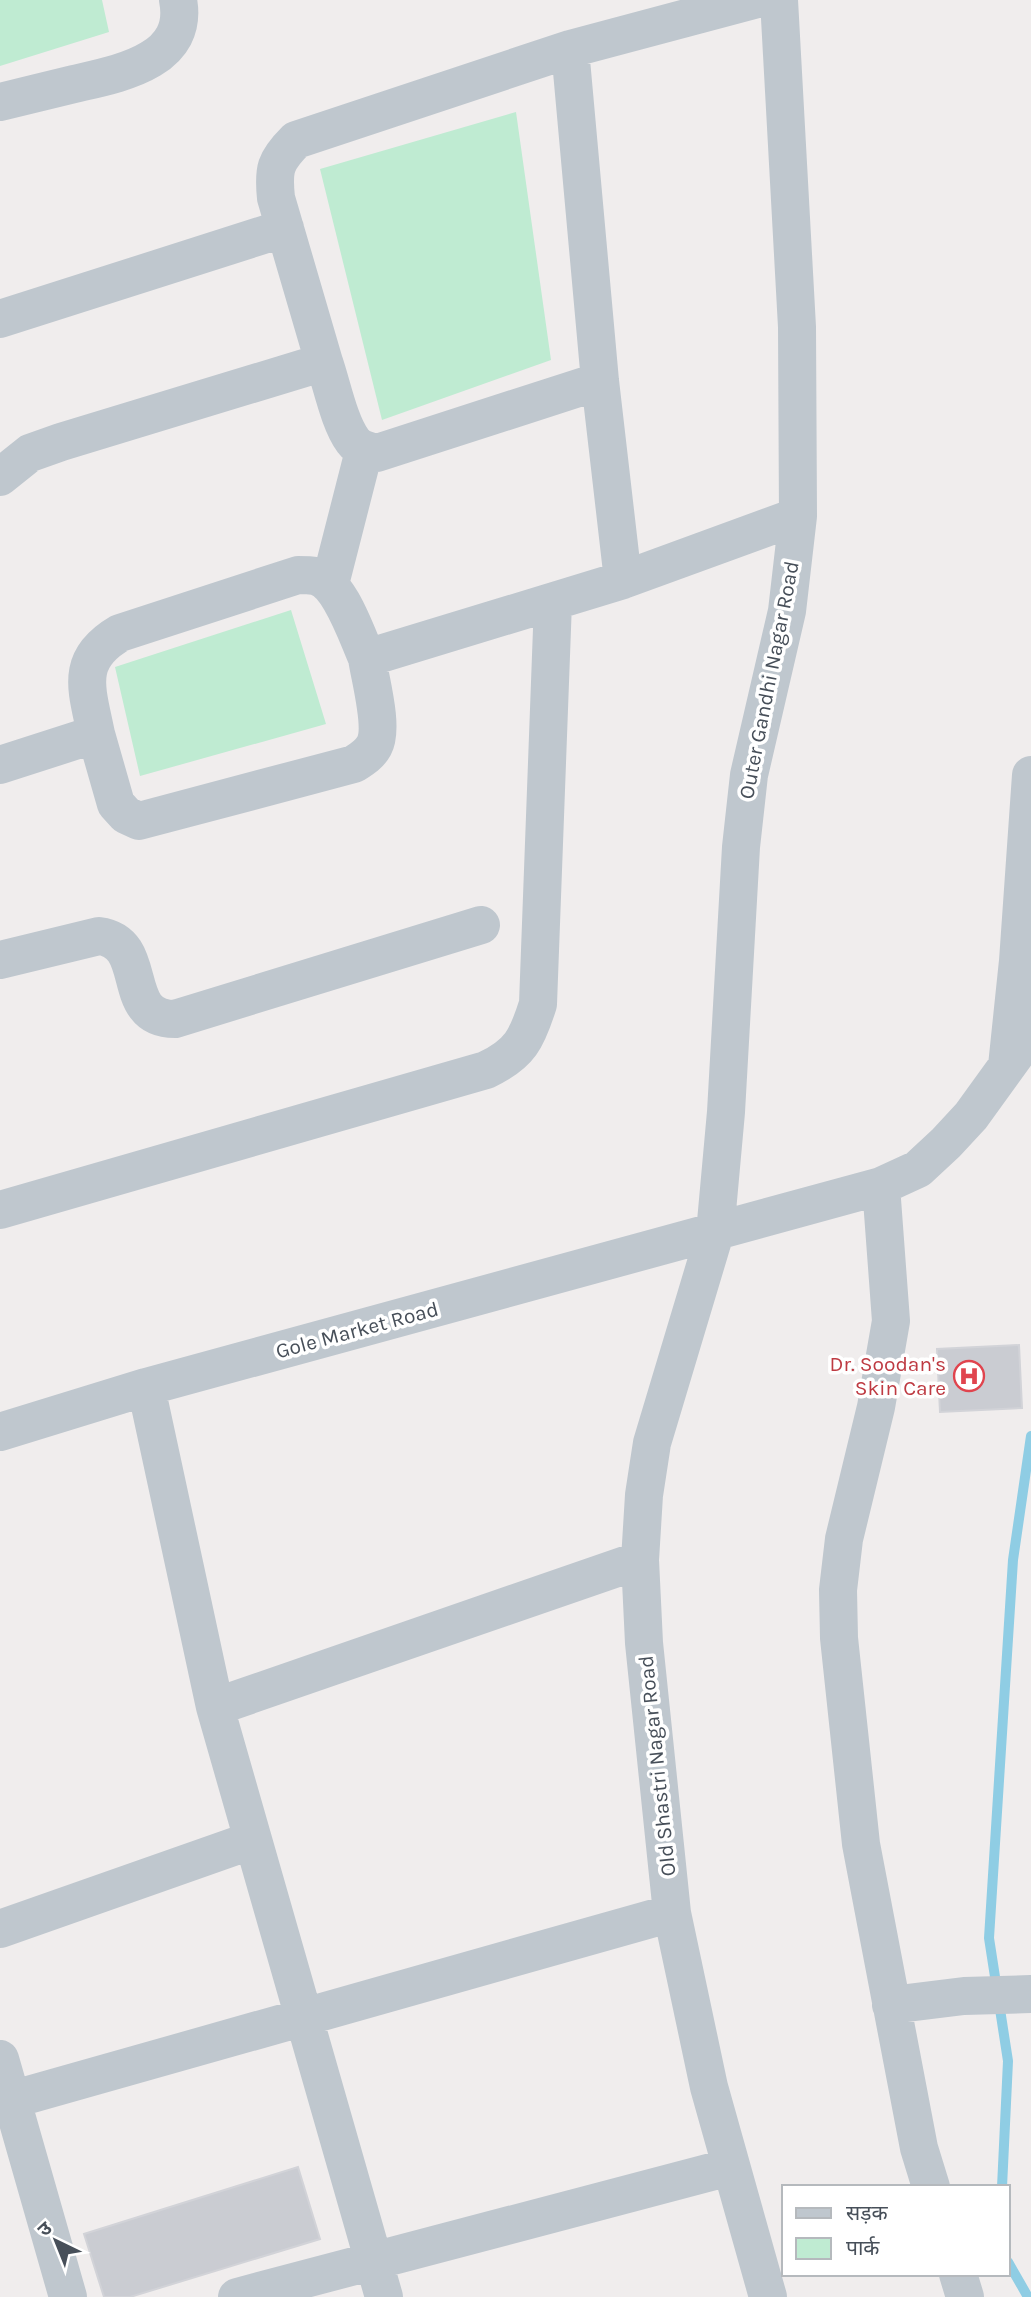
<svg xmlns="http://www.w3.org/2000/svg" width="1031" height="2297" viewBox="0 0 1031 2297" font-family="Karla,'Noto Sans Devanagari',sans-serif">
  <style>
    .green { fill: #bfebd2 }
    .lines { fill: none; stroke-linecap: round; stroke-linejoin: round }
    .stream { stroke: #8fcde4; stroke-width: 10 }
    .building { fill: #caccd2; stroke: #d2d3d8; stroke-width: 2 }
    .minor { stroke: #bfc7ce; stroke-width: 38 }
    .labels { text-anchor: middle; stroke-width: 7; stroke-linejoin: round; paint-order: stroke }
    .street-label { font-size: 21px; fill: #474f59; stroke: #fff }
    .health-label { font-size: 21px; fill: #be3a42; stroke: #fff; text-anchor: end }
  </style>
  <rect width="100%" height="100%" fill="#f0eded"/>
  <path class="green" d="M0 0H102L109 32 0 66Z
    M516 112 551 360 382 420 320 169Z
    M291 610 326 724 140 776 115 667Z"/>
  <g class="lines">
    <path class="stream" d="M1002 2187 1008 2061 989 1938 1013 1560 1031 1436
      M1008 2262 1028 2297"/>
  </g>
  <path class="building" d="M1019 1345 1022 1408 940 1412 937 1349Z
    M298 2167 320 2239 130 2297H104L84 2234Z"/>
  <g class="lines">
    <path class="minor" d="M570 49 600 381 623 580
      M0 102C25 96 49 90 74 84 117 74 190 62 178 0
      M0 319 285 228
      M324 362C332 385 339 422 353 441 359 449 368 451 377 453L600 381
      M0 477 30 453 61 442 324 362 276 198C273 169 275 161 296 140L570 49 754 0
      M330 584 364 451
      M96 734C87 689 74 660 120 633L298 575C303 575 310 575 315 576 340 582 357 636 367 658
      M0 765 96 734 116 804 126 815 139 821 354 764C362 759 369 755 374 746 384 728 370 679 367 658L623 580 798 516
      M0 960 99 936C152 943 117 1019 175 1019L481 925
      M1007 1066 1018 961 1031 775
      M881 1186 891 1321 876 1407 844 1539 838 1590 839 1638 861 1844 919 2148 931 2187
      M0 1210 486 1070C520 1054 527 1039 538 1004L553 602
      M146 1387 215 1707 384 2297
      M0 1432 146 1387 881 1186 918 1169 946 1143 971 1116 1031 1033
      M215 1707 640 1560
      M0 1929 253 1840
      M891 2005 964 1996 1031 1994
      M0 2059 68 2297
      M0 2103 672 1913
      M958 2274 965 2297
      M237 2297 730 2167
      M768 2297 709 2087 672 1913 644 1643 640 1560 644 1495 652 1443 715 1233 726 1112 741 847 749 775 787 611 798 516 797 327 779 0"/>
  </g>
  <defs>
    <g id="hospital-ring" transform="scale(1.575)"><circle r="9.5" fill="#fff" stroke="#e0444e" stroke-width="1.5"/><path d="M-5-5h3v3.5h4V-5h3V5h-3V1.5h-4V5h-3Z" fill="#e0444e"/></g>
  </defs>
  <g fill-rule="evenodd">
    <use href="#hospital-ring" x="969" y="1376"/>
  </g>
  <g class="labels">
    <g class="street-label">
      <text transform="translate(769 680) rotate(-79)" y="7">Outer Gandhi Nagar Road</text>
      <text transform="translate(357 1330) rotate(-15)" y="7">Gole Market Road</text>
      <text transform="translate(657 1766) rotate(-96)" y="7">Old Shastri Nagar Road</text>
    </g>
    <g class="health-label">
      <text x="946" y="1371">Dr. Soodan's<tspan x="946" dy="24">Skin Care</tspan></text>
    </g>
  </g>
  <rect x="782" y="2185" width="228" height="91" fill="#ffffff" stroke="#b5b9bd" stroke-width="2"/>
  <rect x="796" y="2208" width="35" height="10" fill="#bfc7ce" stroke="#b5b9bd" stroke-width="2"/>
  <text x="846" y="2220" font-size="21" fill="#474f59">सड़क</text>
  <rect x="796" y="2238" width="35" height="21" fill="#bfebd2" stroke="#b5b9bd" stroke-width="2"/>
  <text x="846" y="2255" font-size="21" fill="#474f59">पार्क</text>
  <g transform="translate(56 2241) rotate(317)" stroke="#ffffff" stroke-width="5" paint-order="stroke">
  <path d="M0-5L12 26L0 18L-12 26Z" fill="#474f59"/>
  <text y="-10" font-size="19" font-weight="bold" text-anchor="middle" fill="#474f59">उ</text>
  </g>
</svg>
